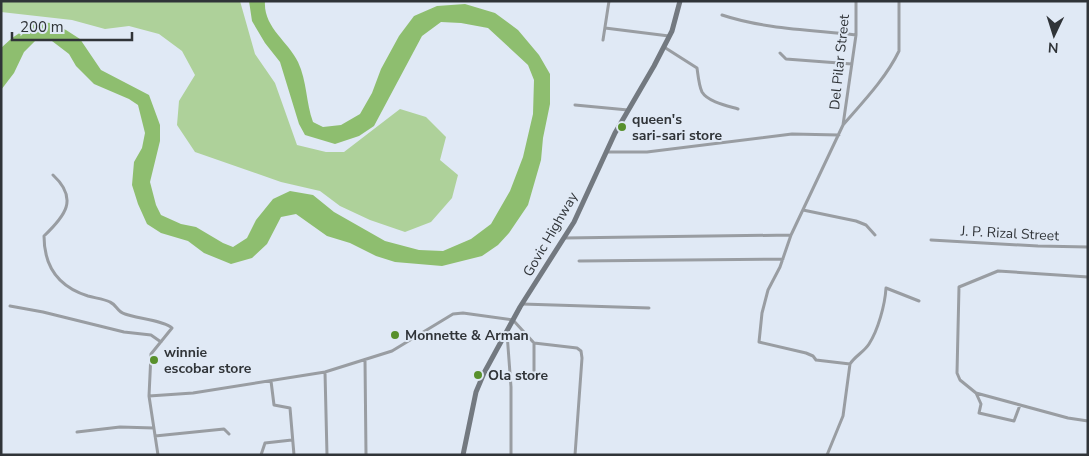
<svg xmlns="http://www.w3.org/2000/svg" width="1089" height="456" viewBox="0 0 1089 456" font-family="'Nunito Sans',sans-serif">
  <style>
    .green { fill: #aed19a }
    .water { fill: #8ebe6f }
    .lines { fill: none; stroke-linecap: round; stroke-linejoin: round }
    .minor { stroke: #999da2; stroke-width: 3 }
    .secondary { stroke: #737980; stroke-width: 5 }
    .poi-dot { fill: #58902c; stroke: #e0e9f5; stroke-width: 2 }
    .labels { text-anchor: middle; stroke-width: 4; stroke-linejoin: round; paint-order: stroke }
    .street-label { font-size: 14px; fill: #303438; stroke: #e0e9f5 }
    .poi-label { font-size: 14px; font-weight: bold; fill: #303438; stroke: #e0e9f5; text-anchor: start }
  </style>
  <rect width="100%" height="100%" fill="#e0e9f5"/>
  <path class="green" d="M1 1H240L255 54 275 83 297 145 326 152H344L400 109 426 117 446 137 440 160 458 175 452 198 431 222 405 232 370 220 340 206 320 191 281 182 195 152 177 125 179 101 195 75 182 51 159 34 129 26 105 29 72 20 1 12Z"/>
  <path class="water" d="M249 1H265C263 27 288 41 298 62 307 81 306 103 313 122L323 127 341 125 360 114 372 93 381 69 399 36 414 16 437 6 465 4 495 13 518 30 539 55 550 74V104L543 138 541 160 528 205 509 233 498 245 482 256 442 266 395 262 376 256 350 243 327 236 296 214 281 217 267 244 252 258 231 264 204 253 188 241 161 233 147 224 138 204 132 185 134 162 142 148 145 133 138 105 129 99 94 84 76 66 69 54 52 41H35L24 52 14 73 1 90V48L12 38 36 22 51 23 66 30 80 39 101 70 149 95 160 125V141L150 182 156 205 161 215 181 224 196 227 223 243 233 247 247 238 256 220 273 199 290 191 313 195 334 212 385 241 419 250 443 251 471 239 491 224 510 191 523 157 533 114 534 80 528 65 488 28 461 23 441 22 422 36 374 126 359 136 335 144 305 135 299 124 280 62 265 43 252 21Z"/>
  <g class="lines">
    <path class="minor" d="M722 15C764 29 812 30 856 35
      M605 28 669 36
      M603 40 609 1
      M664 47 697 68C698 75 699 86 702 92 708 102 728 106 738 109
      M780 53 786 59 852 64
      M575 105 628 110
      M843 125C863 102 886 78 899 51V1
      M606 152H647L792 134 839 135
      M53 175C79 199 65 216 44 236 44 267 59 287 88 296 95 298 104 299 110 302 117 305 117 312 125 314 135 318 166 321 172 328L151 354 149 396 158 455
      M803 210 856 221 866 225 875 235
      M791 235 780 267 768 290 762 313 759 342 806 353 813 356 816 360 850 364C855 356 864 352 869 344 878 330 885 305 886 288L919 301
      M564 238 791 235 843 125 856 35V1
      M931 240 1038 246 1088 247
      M579 261 783 259
      M1088 277 998 271 959 287 957 373 960 380 976 393 1068 418 1088 421
      M522 304 649 308
      M10 306 43 312 124 332 151 335 161 342
      M507 333 511 387V455
      M534 343 577 348 581 351 582 358 575 455
      M365 360 366 455
      M325 372 327 455
      M271 381 274 405 290 408 294 455
      M976 393 981 404 979 413 1014 421 1020 405
      M149 396 193 393 325 372 392 351 453 314 463 313 513 320 534 343V376
      M77 432 120 427 154 428
      M155 436 224 429 229 434
      M261 455 265 443 292 440
      M827 455 843 416 850 364"/>
    <path class="secondary" d="M463 455 476 392 484 373 520 307 574 222 615 133 654 66 672 31 680 1"/>
  </g>
  <g class="poi-dot">
    <circle cx="622" cy="127" r="5"/>
    <circle cx="395" cy="335" r="5"/>
    <circle cx="154" cy="360" r="5"/>
    <circle cx="478" cy="375" r="5"/>
  </g>
  <g class="labels">
    <g class="street-label">
      <text transform="translate(839 62) rotate(-84)" y="5">Del Pilar Street</text>
      <text transform="translate(1010 233) rotate(3)" y="5">J. P. Rizal Street</text>
      <text transform="translate(550 234) rotate(-60)" y="5">Govic Highway</text>
    </g>
    <g class="poi-label">
      <text x="632" y="124">queen's<tspan x="632" dy="16">sari-sari store</tspan></text>
      <text x="405" y="340">Monnette &amp; Arman</text>
      <text x="164" y="357">winnie<tspan x="164" dy="16">escobar store</tspan></text>
      <text x="488" y="380">Ola store</text>
    </g>
  </g>
  <rect width="1089" height="456" fill="none" stroke="#303438" stroke-width="5"/>
  <g transform="translate(1054 35) rotate(184)" stroke="#e0e9f5" stroke-width="4" paint-order="stroke">
  <path d="M0-4L9 19L0 12L-9 19Z" fill="#303438"/>
  <text y="-8" font-size="14" font-weight="bold" text-anchor="middle" fill="#303438">N</text>
  </g>
  <path d="M12 32v8h120v-8" fill="none" stroke="#303438" stroke-width="2.5"/>
  <text x="20" y="32" font-size="15" fill="#303438" stroke="#e0e9f5" stroke-width="4" paint-order="stroke">200 m</text>
</svg>
